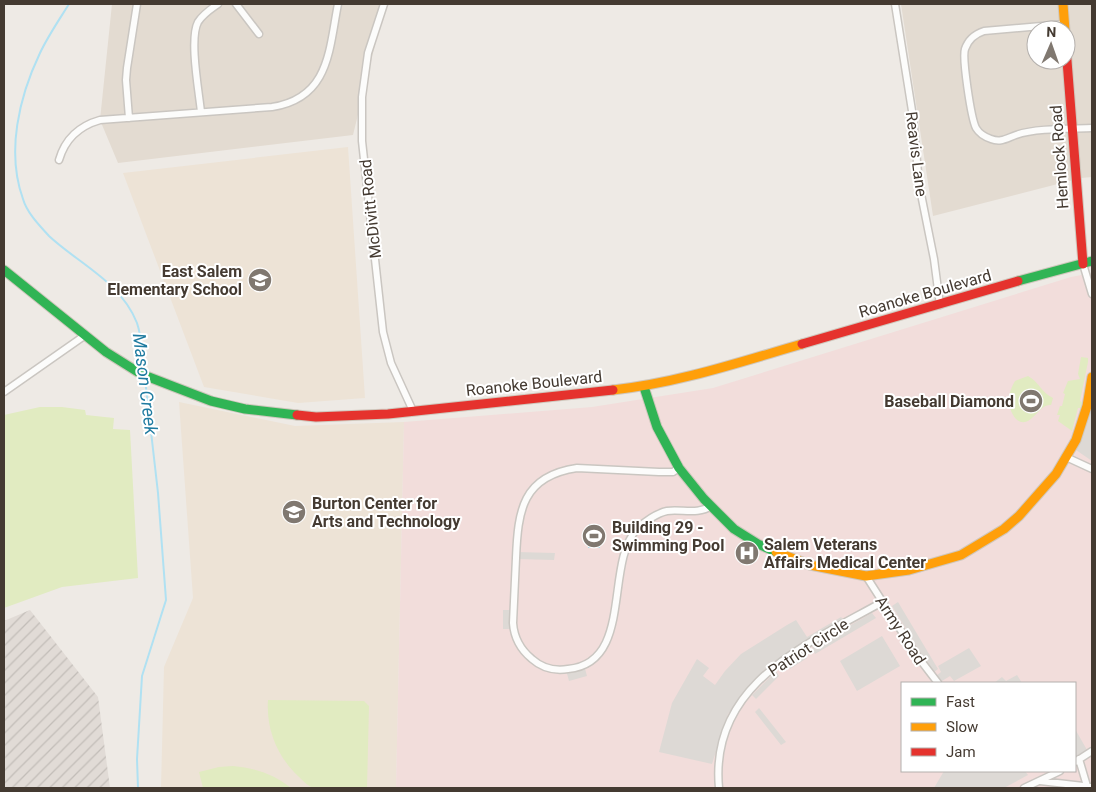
<svg xmlns="http://www.w3.org/2000/svg" width="1096" height="792" viewBox="0 0 1096 792" font-family="Roboto,sans-serif">
  <style>
    .residential { fill: #e3dbd1; fill-rule: evenodd }
    .industrial { fill: url(#industrial-furrows) }
    .education { fill: #ede3d6 }
    .medical { fill: #f2dddb; fill-rule: evenodd }
    .grass { fill: #e1ebc1 }
    .parking { fill: #ddd9d5 }
    .water { fill: url(#water-rules) }
    .lines { fill: none; stroke-linecap: round; stroke-linejoin: round }
    .stream { stroke: #b0e1f2; stroke-width: 2 }
    .street-casing { stroke: #cac6c1; stroke-width: 9 }
    .fast-casing { stroke: #cfc7bc; stroke-width: 11 }
    .slow-casing { stroke: #cfc7bc; stroke-width: 11 }
    .jam-casing { stroke: #cfc7bc; stroke-width: 11 }
    .street { stroke: #fcfcfb; stroke-width: 6 }
    .fast { stroke: #30b455; stroke-width: 9 }
    .slow { stroke: #ff9f0a; stroke-width: 9 }
    .jam { stroke: #e5322d; stroke-width: 9 }
    .labels { text-anchor: middle; stroke-width: 4; stroke-linejoin: round; paint-order: stroke }
    .street-label { font-size: 16px; fill: #443a31; stroke: #fff }
    .poi-label { font-size: 16px; font-weight: bold; fill: #443a31; stroke: #fff; text-anchor: start }
    .water-label { font-size: 18px; font-style: italic; fill: #1f7ba0; stroke: #fff }
  </style>
  <defs>
    <pattern id="industrial-furrows" width="10" height="10" patternUnits="userSpaceOnUse" patternTransform="scale(1.25)"><rect width="10" height="10" fill="#e1dbd6"/><path d="M-1 1l2-2M0 10L10 0M9 11l2-2" fill="none" stroke="#c2bdb8"/></pattern>
    <pattern id="water-rules" width="6" height="5" patternUnits="userSpaceOnUse" patternTransform="scale(1.25)"><rect width="6" height="5" fill="#b0e1f2"/><path d="M0 2.5h6" fill="none" stroke="#99c2d0"/></pattern>
  </defs>
  <rect width="100%" height="100%" fill="#eeeae5"/>
  <path class="residential" d="M112 4H385L353 135 118 163 100 120Z
    M901 4H1092V177L1081 178 933 216ZM1036 30H1066V60H1036Z"/>
  <path class="industrial" d="M30 610 98 697 110 788H4V621Z"/>
  <path class="education" d="M348 147 365 398 298 403 204 387 123 173Z
    M179 402 295 426 404 422 396 788H161L164 667 193 598Z"/>
  <path class="medical" d="M1092 273V788H396L404 422 592 407 713 388 1071 277ZM902 683H1075V771H902Z"/>
  <path class="grass" d="M1081 357 1088 358V362L1080 401 1082 402 1081 408H1078L1072 431 1058 421 1060 415H1057L1060 406H1062L1065 394 1063 393 1068 381 1080 379 1078 374Z
    M1028 376C1038 381 1042 393 1053 398L1051 405C1038 403 1030 433 1015 418 1012 414 1010 409 1009 404 1008 395 1011 388 1015 381Z
    M40 407H62L85 410 86 415 114 418 113 429 130 430 138 578 62 587 4 608V415Z
    M268 700 364 701 369 706 367 788C356 788 322 791 313 788 308 786 302 780 298 776 277 756 266 729 268 700Z
    M233 766C255 768 274 774 291 788H203L199 772 219 767Z"/>
  <path class="parking" d="M1092 408V461L1076 450Z
    M516 552 555 553 554 560 516 559Z
    M898 602 938 669 933 673 892 606Z
    M503 610H513V629H503Z
    M872 613 876 618 815 654 812 647Z
    M841 617 844 620 791 651 764 670 745 691 728 714 712 764 659 752 672 703 697 659 709 668 703 676 715 685 725 671 741 654 787 625 796 620 807 637Z
    M882 636 900 666 857 691 840 661Z
    M969 648 981 666 954 681 950 676 942 681 936 676 941 672 938 666Z
    M803 652 807 658 790 669 787 662Z
    M584 665 587 676 569 681 566 670Z
    M776 671 779 676 756 699 752 695Z
    M1017 675 1022 683H994L1002 677 1006 681Z
    M759 708 786 742 781 745 755 712Z
    M1075 729 1087 750 1075 757Z
    M944 771H1025L1028 775 1004 788H934Z"/>
  <path class="water" d="M589 524 600 525V548H588Z"/>
  <g class="lines">
    <path class="stream" d="M69 4C59 20 48 36 40 53 19 97 6 152 23 199 27 213 40 226 49 236 79 264 121 282 137 323 142 337 142 356 144 371
      M138 788 137 759 142 676 166 600 158 493 145 379"/>
    <g class="street-casing">
      <path id="street" d="M236 4 259 34
        M384 4 368 53 362 97V141L383 332 391 363 413 411
        M895 4 913 117 919 184 934 259 940 305
        M1064 24 984 31C975 34 968 40 965 49 962 58 971 118 976 128 979 133 985 137 991 139 1001 143 1007 138 1016 135 1036 128 1071 129 1092 128
        M201 112C199 92 189 39 198 22 203 14 211 9 218 4
        M129 118 126 80 127 68 137 4
        M59 160C65 139 79 126 100 120L272 107C330 98 329 49 338 4
        M1083 264 1092 294
        M4 392 84 336
        M1066 457 1092 469
        M679 468 673 472H659L577 468C522 476 518 511 516 558 515 580 514 602 513 623 514 637 521 650 532 659 542 668 555 671 568 669 634 663 604 564 637 529 644 522 657 513 667 511 682 509 698 515 711 506
        M866 576 918 657 938 683
        M1079 759 1087 786
        M1075 762 1092 751
        M1040 781 1092 787
        M719 788C709 683 808 644 884 601
        M1024 788 1060 771"/>
    </g>
    <g class="fast-casing">
      <path id="fast" d="M4 270 106 352 141 374 211 401 245 409 297 415
        M1018 281 1092 261
        M644 387 657 427 679 468 704 499 734 529 758 544 776 552"/>
    </g>
    <g class="slow-casing">
      <path id="slow" d="M1063 4 1065 30
        M613 390C678 383 740 362 802 344
        M776 552 810 565 866 576 909 570 961 555 1004 529 1019 516 1056 474 1076 440 1087 406 1092 377"/>
    </g>
    <g class="jam-casing">
      <path id="jam" d="M1066 48 1083 264
        M802 344 1018 281
        M297 415 316 417 388 414 613 390"/>
    </g>
    <use href="#street" class="street"/>
    <use href="#fast" class="fast"/>
    <use href="#slow" class="slow"/>
    <use href="#jam" class="jam"/>
  </g>
  <defs>
    <g id="school-disc" transform="scale(1.25)"><circle r="9.5" fill="#807870" stroke="#fff"/><path d="M0-5L7-2L0 1L-7-2ZM-4 1L0 2.5L4 1V4Q0 6-4 4Z" fill="#fff"/></g>
    <g id="stadium-disc" transform="scale(1.25)"><circle r="9.5" fill="#807870" stroke="#fff"/><path d="M0-5a6.5 5 0 1 0 0 10a6.5 5 0 1 0 0-10ZM-3.5-1.8h7v3.6h-7Z" fill="#fff"/></g>
    <g id="hospital-disc" transform="scale(1.25)"><circle r="9.5" fill="#807870" stroke="#fff"/><path d="M-5-5h3v3.5h4V-5h3V5h-3V1.5h-4V5h-3Z" fill="#fff"/></g>
  </defs>
  <g fill-rule="evenodd">
    <use href="#school-disc" x="260" y="280"/>
    <use href="#stadium-disc" x="1031" y="401"/>
    <use href="#school-disc" x="294" y="512"/>
    <use href="#stadium-disc" x="594" y="536"/>
    <use href="#hospital-disc" x="747" y="553"/>
  </g>
  <g class="labels">
    <g class="street-label">
      <text transform="translate(917 154) rotate(83)" y="6">Reavis Lane</text>
      <text transform="translate(1059 157) rotate(-94)" y="6">Hemlock Road</text>
      <text transform="translate(370 209) rotate(-96)" y="6">McDivitt Road</text>
      <text transform="translate(925 293) rotate(-16)" y="6">Roanoke Boulevard</text>
      <text transform="translate(534 383) rotate(-6)" y="6">Roanoke Boulevard</text>
      <text transform="translate(901 630) rotate(57)" y="6">Army Road</text>
      <text transform="translate(808 647) rotate(-33)" y="6">Patriot Circle</text>
    </g>
    <g class="poi-label">
      <text x="242" y="277" text-anchor="end">East Salem<tspan x="242" dy="18">Elementary School</tspan></text>
      <text x="1014" y="407" text-anchor="end">Baseball Diamond</text>
      <text x="312" y="509">Burton Center for<tspan x="312" dy="18">Arts and Technology</tspan></text>
      <text x="612" y="533">Building 29 -<tspan x="612" dy="18">Swimming Pool</tspan></text>
      <text x="764" y="550">Salem Veterans<tspan x="764" dy="18">Affairs Medical Center</tspan></text>
    </g>
    <g class="water-label">
      <text transform="translate(145 384) rotate(83)" y="6">Mason Creek</text>
    </g>
  </g>
  <rect width="1096" height="792" fill="none" stroke="#443a31" stroke-width="10"/>
  <rect x="901" y="682" width="175" height="90" fill="#ffffff" stroke="#b4b0ad"/>
  <rect x="911" y="698" width="25" height="8" fill="#30b455" stroke="#b4b0ad"/>
  <text x="946" y="707" font-size="15" fill="#443a31">Fast</text>
  <rect x="911" y="723" width="25" height="8" fill="#ff9f0a" stroke="#b4b0ad"/>
  <text x="946" y="732" font-size="15" fill="#443a31">Slow</text>
  <rect x="911" y="748" width="25" height="8" fill="#e5322d" stroke="#b4b0ad"/>
  <text x="946" y="757" font-size="15" fill="#443a31">Jam</text>
  <g transform="translate(1051 45) rotate(2)"><circle r="24" fill="#ffffff" stroke="#b4b0ad"/>
  <path d="M0-4L9 19L0 12L-9 19Z" fill="#807870"/>
  <text y="-8" font-size="14" font-weight="bold" text-anchor="middle" fill="#443a31">N</text>
  </g>
</svg>
